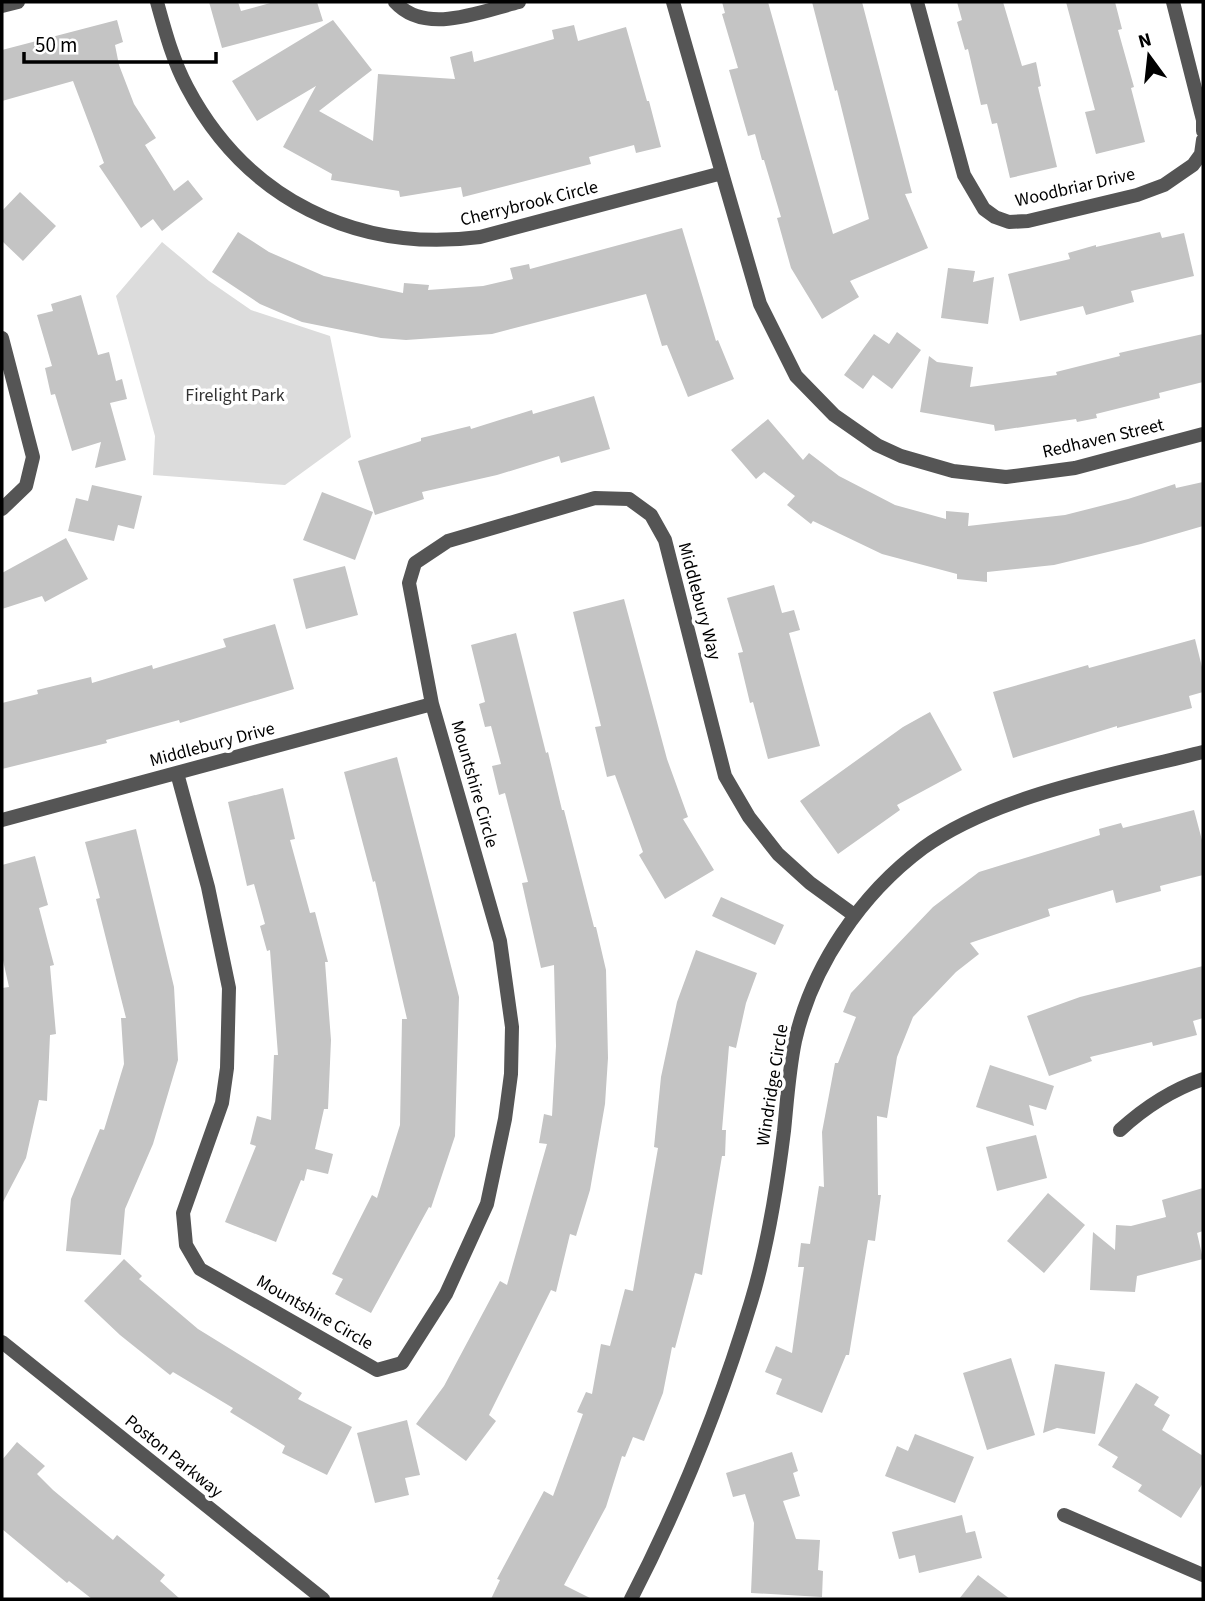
<svg xmlns="http://www.w3.org/2000/svg" width="1205" height="1601" viewBox="0 0 1205 1601" font-family="'Source Sans 3',sans-serif">
  <style>
    .green { fill: #dcdcdc }
    .building { fill: #c4c4c4 }
    .lines { fill: none; stroke-linecap: round; stroke-linejoin: round }
    .minor { stroke: #555; stroke-width: 14 }
    .tertiary { stroke: #555; stroke-width: 14 }
    .labels { text-anchor: middle; stroke-width: 7; stroke-linejoin: round; paint-order: stroke }
    .street-label { font-size: 18px; fill: #000; stroke: #fff }
    .park-label { font-size: 18px; fill: #333; stroke: #fff }
  </style>
  <rect width="100%" height="100%" fill="#fff"/>
  <path class="green" d="M162 242 209 281 251 310 330 336 351 437 285 485 153 475 155 436 116 296Z"/>
  <path class="building" d="M209 2H238L241 11 274 2H317L323 21 222 48Z
    M722 2H768L833 234 869 219 837 90 835 91 812 2H862L912 193 905 194 928 248 850 281 859 297 822 319 791 268 777 218 781 217 764 160H762L755 134 748 136 729 70 738 68 722 14 725 13Z
    M957 2H1003L1022 66 1036 62 1041 86 1038 87 1057 167 1010 178 997 123 992 124 987 104 981 105 968 49 965 50 957 22 962 20Z
    M1066 2H1115L1122 29 1118 30 1134 87 1131 88 1145 142 1096 154 1085 112 1095 110Z
    M117 20 123 42 115 45 119 65 134 104 156 138 145 145 174 191 188 180 203 199 162 231 153 219 141 228 99 166 104 163 73 81 2 101V50Z
    M333 20 372 70 319 111 373 141 378 74 455 79 450 57 472 51 474 62 554 39 552 30 574 25 578 41 626 27 647 101H649L661 147 636 153 634 145 589 157 591 164 463 197 461 187 400 197 399 191 331 180 332 174 283 147 316 86 257 121 232 81Z
    M20 192 56 226 23 261 2 241V211Z
    M682 228 716 341 718 340 734 379 688 397 667 345 662 346 646 294 492 334 406 340 381 338 302 322 260 304 212 272 238 232 269 252 324 276 403 293 404 283 429 285 428 290 483 286 513 279 510 268 529 264 530 269Z
    M1160 232 1162 238 1184 233 1194 276 1131 291 1134 302 1086 315 1083 306 1020 321 1008 274 1070 259 1068 253 1096 245V247Z
    M948 268 975 271 973 282 994 277 988 324 941 318Z
    M81 295 98 355 109 352 116 381 122 379 127 399 110 403 126 460 95 468 101 442 72 451 55 394 51 395 45 368 52 366 37 315 53 311 51 304Z
    M897 332 921 350 892 389 873 375 863 389 844 375 874 334 889 344Z
    M1203 334V382L1159 393 1160 398 1096 414 1097 418 1077 422 1076 419 995 431 994 425 920 412 929 356 937 362 973 367 970 387 1057 375 1056 372 1120 356 1119 353Z
    M594 396 610 449 561 463 559 456 497 475 422 492 424 499 375 515 358 461 421 441V438L470 426 471 429 532 410 533 414Z
    M768 419 803 460 809 453 839 476 895 505 946 519V511L969 513 968 526 1065 515 1128 499 1175 484 1176 488 1203 482V526L1141 544 1054 565 987 572V582L957 579V574L882 554 813 521 811 524 787 505 795 496 764 472 756 479 731 450Z
    M92 485 142 496 134 529 118 525 114 541 68 531 76 498 88 501Z
    M322 492 373 512 355 560 303 540Z
    M66 538 88 579 45 602 42 596 2 609V573Z
    M345 566 358 615 306 629 293 579Z
    M774 585 782 613 794 610 800 630 789 633 820 746 768 759 753 702 750 703 738 653 743 652 727 598Z
    M624 599 667 759 688 817 683 819 714 870 665 899 639 855 643 852 615 775 607 777 595 727 601 726 573 612Z
    M275 624 294 689 180 723 179 720 106 740 107 743 2 769V703L38 694 37 690 91 677 92 683 152 665 153 669 226 647 223 639Z
    M516 633 546 753 548 752 562 810H564L594 927H596L606 970 608 1058 605 1104 590 1190 576 1236 570 1234 556 1292 551 1290 489 1415 496 1421 466 1461 416 1424 444 1386 500 1281 507 1285 547 1144 539 1143 544 1114 552 1116 556 1046 554 965 541 968 522 883 528 882 505 793 499 795 492 766 501 764 491 726 485 727 479 704 485 702 471 645Z
    M1195 639 1203 671V692L1189 696 1192 708 1117 728V726L1013 758 993 692 1088 665 1089 668Z
    M930 712 962 770 897 805 900 810 838 854 800 801 903 727Z
    M397 757 459 997 455 1136 431 1208 429 1207 371 1313 335 1294 343 1279 332 1274 372 1195 377 1198 400 1125 402 1019H407L375 881 373 882 344 772Z
    M283 788 295 839 290 840 310 913 315 912 328 962H325L331 1040 328 1109H324L315 1149 333 1154 328 1174 307 1169 304 1181 301 1180 276 1242 225 1222 256 1146 250 1144 257 1116 271 1120 274 1055H278L270 950 267 951 260 926 265 924 254 884 247 886 228 802Z
    M1194 810 1203 844V875L1160 886 1161 891 1116 903 1113 890 1048 909 1050 916 970 943 979 954 956 972 913 1017 897 1057 887 1118 877 1116 878 1195H881L875 1241 868 1240 849 1355H846L822 1413 776 1394 782 1379 765 1372 776 1346 792 1353 804 1267H798L801 1243 810 1244 819 1186 824 1187 822 1132 835 1063H838L856 1017 843 1012 851 993 933 907 979 872 1100 835 1099 829 1121 823 1123 828Z
    M136 829 174 987 178 1060 153 1144 125 1209 121 1255 66 1251 71 1199 100 1129 104 1130 124 1064 121 1018H126L96 899 100 898 85 842Z
    M35 856 48 905 39 908 54 965 50 966 56 1034 50 1035 47 1101 39 1100 26 1158 2 1204V988L9 987 2 956V865Z
    M721 897 784 925 775 945 712 916Z
    M696 950 757 973 746 1003 736 1048 729 1046 722 1130H726L725 1156H722L702 1275 695 1273 675 1348 672 1347 663 1393 644 1441 633 1437 625 1457 622 1456 606 1507 564 1585 592 1599H491L500 1580 497 1579 544 1491 553 1496 583 1414 577 1412 586 1392 592 1394 601 1344 610 1346 625 1289 633 1291 658 1148 654 1147 661 1077 677 1002Z
    M1203 966V1018L1193 1021 1197 1035 1153 1046 1152 1042 1090 1057 1092 1061 1049 1076 1027 1016 1080 997Z
    M990 1065 1054 1086 1046 1110 1029 1105 1034 1126 976 1107Z
    M1036 1135 1047 1178 997 1191 986 1147Z
    M1203 1188V1231L1197 1233 1203 1259 1137 1276 1135 1292 1090 1290 1093 1232 1115 1250 1116 1225 1131 1226 1166 1217 1162 1200Z
    M1048 1193 1085 1225 1044 1273 1007 1241Z
    M124 1259 142 1276 139 1279 198 1329 302 1393 298 1399 352 1427 327 1475 282 1453 285 1446 230 1412 233 1408 173 1372 170 1375 120 1335 84 1301Z
    M1011 1358 1035 1435 987 1450 963 1373Z
    M1055 1364 1105 1372 1095 1434 1057 1428 1043 1433Z
    M1136 1383 1159 1397 1154 1405 1170 1415 1162 1430 1203 1456V1483L1181 1518 1138 1491 1142 1485 1112 1467 1118 1457 1098 1445Z
    M407 1420 420 1475 405 1478 409 1495 375 1503 357 1433Z
    M915 1434 974 1457 955 1503 885 1476 897 1446 908 1451Z
    M17 1442 45 1466 37 1474 53 1490 113 1540 117 1535 165 1575 160 1581 180 1599H92L69 1581 67 1583 2 1529V1460Z
    M792 1452 798 1471 793 1473 800 1496 783 1501 796 1539 820 1540 818 1570 823 1571 822 1597 751 1593 754 1523 745 1494 733 1497 726 1473Z
    M962 1515 966 1533 975 1531 982 1558 919 1573 915 1555 899 1559 892 1532Z
    M978 1575 1010 1599H959Z"/>
  <g class="lines">
    <path class="minor" d="M157 2C165 31 173 61 187 87 246 199 356 253 480 237L722 173 673 2
      M395 2C426 36 482 11 519 2
      M917 2 964 175 984 209 995 217 1009 222 1028 221 1137 195 1164 185 1193 165 1201 154 1203 140
      M1173 2 1203 120V131
      M2 6 18 2
      M722 173 760 304 796 376 834 415 877 445 901 456 953 471 1006 477 1075 468 1203 434
      M2 338 33 457 26 486 2 509
      M177 773 208 887 229 988 227 1068 222 1103 183 1213 186 1245 200 1269 377 1370 402 1363 446 1294 487 1204 505 1119 511 1074 512 1027 500 941 432 704 409 583 415 563 448 541 595 498 629 499 651 515 665 540 725 776 749 817 778 854 810 883 854 915
      M2 820 432 704
      M1120 1130C1145 1107 1171 1090 1203 1079
      M1064 1515 1203 1575
      M631 1599C680 1504 720 1405 751 1302 768 1246 777 1188 784 1131 787 1101 789 1070 795 1041 812 966 861 894 923 848 996 795 1116 774 1203 752"/>
    <path class="tertiary" d="M2 1342 323 1599"/>
  </g>
  <g class="labels">
    <g class="street-label">
      <text transform="translate(1075 187) rotate(-13)" y="6">Woodbriar Drive</text>
      <text transform="translate(529 203) rotate(-14)" y="6">Cherrybrook Circle</text>
      <text transform="translate(1103 438) rotate(-13)" y="6">Redhaven Street</text>
      <text transform="translate(700 601) rotate(75)" y="6">Middlebury Way</text>
      <text transform="translate(212 744) rotate(-15)" y="6">Middlebury Drive</text>
      <text transform="translate(475 784) rotate(74)" y="6">Mountshire Circle</text>
      <text transform="translate(772 1085) rotate(-81)" y="6">Windridge Circle</text>
      <text transform="translate(315 1312) rotate(30)" y="6">Mountshire Circle</text>
      <text transform="translate(174 1456) rotate(39)" y="6">Poston Parkway</text>
    </g>
    <g class="park-label">
      <text x="235" y="401">Firelight Park</text>
    </g>
  </g>
  <rect width="1205" height="1601" fill="none" stroke="#000000" stroke-width="7"/>
  <g transform="translate(1149 56) rotate(345)" stroke="#ffffff" stroke-width="5" paint-order="stroke">
  <path d="M0-5L12 26L0 18L-12 26Z" fill="#000000"/>
  <text y="-10" font-size="19" font-weight="bold" text-anchor="middle" fill="#000000">N</text>
  </g>
  <path d="M24 52v10h192v-10" fill="none" stroke="#000000" stroke-width="3.5"/>
  <text x="35" y="52" font-size="21" fill="#000000" stroke="#ffffff" stroke-width="5" paint-order="stroke">50 m</text>
</svg>
